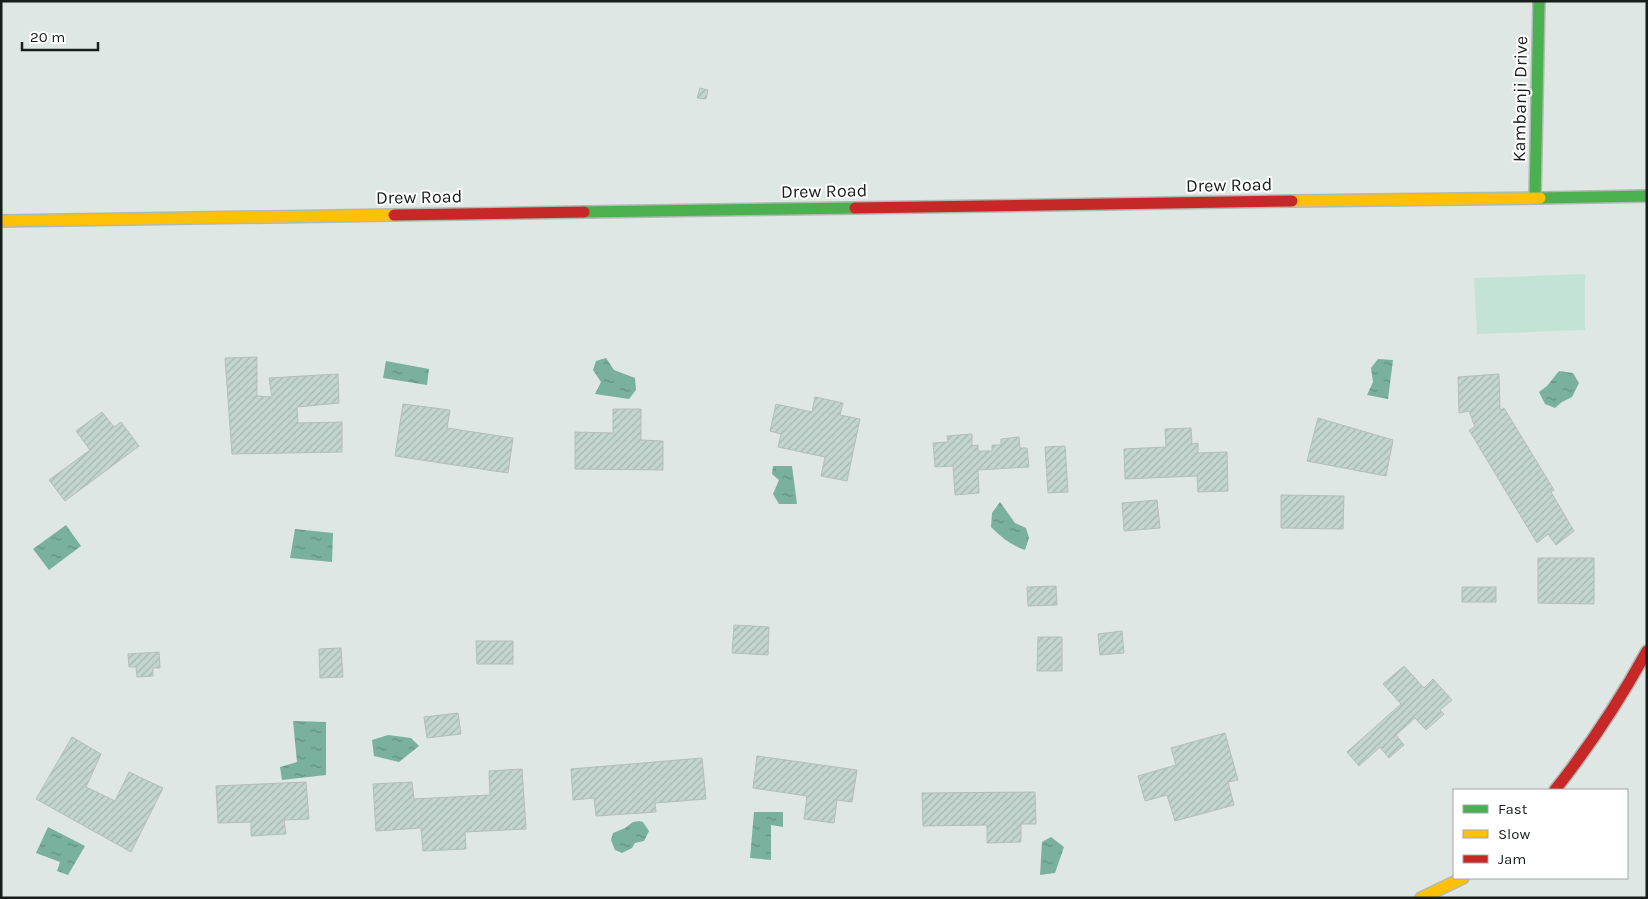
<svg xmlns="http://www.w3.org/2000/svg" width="1648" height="899" viewBox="0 0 1648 899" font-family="Karla,sans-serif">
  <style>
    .pitch { fill: #c4e3d7 }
    .water { fill: url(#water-ripples) }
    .building { fill: url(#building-hatch); stroke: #b6bdba }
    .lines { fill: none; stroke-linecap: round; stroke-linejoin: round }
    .fast-casing { stroke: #b1b9b5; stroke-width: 14 }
    .slow-casing { stroke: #b1b9b5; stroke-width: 14 }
    .jam-casing { stroke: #b1b9b5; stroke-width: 14 }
    .fast { stroke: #4caf50; stroke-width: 11 }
    .slow { stroke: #ffc107; stroke-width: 11 }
    .jam { stroke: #c62828; stroke-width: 11 }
    .labels { text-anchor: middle; stroke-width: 4; stroke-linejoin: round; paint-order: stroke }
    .street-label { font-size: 18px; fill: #181e1b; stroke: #fff }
  </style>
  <defs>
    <pattern id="water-ripples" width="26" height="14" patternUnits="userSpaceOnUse" patternTransform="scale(1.25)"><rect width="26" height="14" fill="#7ab09e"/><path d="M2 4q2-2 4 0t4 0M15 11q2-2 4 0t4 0" fill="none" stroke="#638f80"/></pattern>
    <pattern id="building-hatch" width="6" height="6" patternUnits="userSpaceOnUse" patternTransform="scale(1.25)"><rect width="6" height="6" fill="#c2d5ce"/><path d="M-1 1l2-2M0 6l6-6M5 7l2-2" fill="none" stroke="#a6b6b0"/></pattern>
  </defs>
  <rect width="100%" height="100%" fill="#dee7e3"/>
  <path class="pitch" d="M1585 274V330L1477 334 1474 278Z"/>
  <path class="water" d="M606 358 614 370 635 378 636 390 629 399 595 394 601 382 593 370 596 361Z
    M1378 359 1393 360 1388 399 1367 395 1373 382 1371 368Z
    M386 361 429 369 427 385 383 378Z
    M1559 371 1573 373 1579 383 1572 397 1562 402 1555 408 1545 404 1539 392 1547 386Z
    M773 466H792L797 504H779L773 494 779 480 772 474Z
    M1000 502 1015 523 1026 528 1029 538 1025 550C1011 545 1002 538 991 527L992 513Z
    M66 525 81 546 49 570 33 549Z
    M295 529 333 533 332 562 290 558Z
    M293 721 326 722V775L282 780 280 767 297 762Z
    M388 735 411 738 419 746 399 762 374 756 372 740Z
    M754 812H783V827L771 825V860L750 858Z
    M639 821 643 822 649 831 644 841 635 843 632 848 622 853 615 850 611 840 613 833 625 828 633 822Z
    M48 827 85 846 68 875 57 871 60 862 36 853Z
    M1051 837 1064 847 1055 873 1040 875 1042 842Z"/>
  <path class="building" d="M700 88 708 90 706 99 697 98Z
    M257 357V396L272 397 269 378 338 374 339 403 297 407 298 423 342 422V452L232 454 225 358Z
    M1499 374 1500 410 1504 408 1554 490 1551 492 1574 531 1556 545 1548 534 1537 543 1469 430 1475 427 1469 411 1459 413 1458 377Z
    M815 397 843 403 840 415 860 419 847 481 821 476 825 457 778 447 781 434 770 431 776 404 812 412Z
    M403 404 450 410 447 428 513 438 508 473 395 456Z
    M613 409H641V440L663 441V470L575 469V432L613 433Z
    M102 412 114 427 121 422 139 446 65 501 49 480 90 450 76 431Z
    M1318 418 1393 440 1386 476 1307 461Z
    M1191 428 1192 444 1198 443V453L1227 452 1228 491 1198 492 1197 476 1125 479 1124 449 1166 447 1165 429Z
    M972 434V446L978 445V451H992V445H1001V439L1019 437 1020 448H1027L1029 467 978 470 979 493 955 495 953 466 935 467 933 443 948 442 947 436Z
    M1065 446 1068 492 1048 493 1045 447Z
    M1281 495 1344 496 1343 529 1281 528Z
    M1157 500 1160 528 1124 531 1122 503Z
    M1538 558H1594V604L1538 603Z
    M1056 586 1057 605 1028 606 1027 587Z
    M1462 587H1496V602H1462Z
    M734 625 769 627 768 655 732 653Z
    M1122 631 1124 653 1100 655 1098 634Z
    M1038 637H1062V671H1037Z
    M476 641H513V664H477Z
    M341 648 343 677 320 678 319 649Z
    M159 652 160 668H153V676L137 677 136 667H129L128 654Z
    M1404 666 1424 688 1433 679 1452 700 1440 710 1444 714 1426 730 1415 718 1396 735 1404 745 1389 758 1380 747 1359 766 1347 752 1401 704 1383 684Z
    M458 713 461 734 427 738 424 717Z
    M1225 733 1238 780 1228 782 1234 805 1175 821 1167 795 1145 801 1138 776 1176 765 1171 748Z
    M72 737 101 754 86 787 115 801 129 772 163 788 131 852 36 799Z
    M757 756 857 770 852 802 837 800 834 823 804 819 807 796 753 788Z
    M702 758 706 799 655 803 656 812 596 816 594 798 573 800 571 769Z
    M522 769 526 829 465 832 466 849 423 851 421 828 376 831 373 784 412 782 414 799 490 795 489 771Z
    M306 782 309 819 284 820 286 834 251 836V822L218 823 216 786Z
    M1035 792 1036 824H1021V842L987 843V825L923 826 922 793Z"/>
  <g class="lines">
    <g class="fast-casing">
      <path id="fast" d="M1535 198 1539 1
        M1540 198 1647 196
        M584 212 855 208"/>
    </g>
    <g class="slow-casing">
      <path id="slow" d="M1292 201 1540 198
        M1 221 394 215
        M1421 898 1463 878"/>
    </g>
    <g class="jam-casing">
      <path id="jam" d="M855 208 1292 201
        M394 215 584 212
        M1555 790C1590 746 1620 700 1647 651"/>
    </g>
    <use href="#fast" class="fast"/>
    <use href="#slow" class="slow"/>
    <use href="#jam" class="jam"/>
  </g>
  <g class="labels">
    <g class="street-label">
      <text transform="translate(1520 99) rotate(-89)" y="6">Kambanji Drive</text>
      <text transform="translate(1229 185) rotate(-1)" y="6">Drew Road</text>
      <text transform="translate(824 191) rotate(-1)" y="6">Drew Road</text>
      <text transform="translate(419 197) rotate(-1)" y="6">Drew Road</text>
    </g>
  </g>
  <rect width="1648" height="899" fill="none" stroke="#181e1b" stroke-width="5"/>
  <rect x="1453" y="789" width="175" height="90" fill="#ffffff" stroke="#a3a5a4"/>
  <rect x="1463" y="805" width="25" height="8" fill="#4caf50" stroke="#a3a5a4"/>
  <text x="1498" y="814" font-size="15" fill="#181e1b">Fast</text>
  <rect x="1463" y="830" width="25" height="8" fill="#ffc107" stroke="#a3a5a4"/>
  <text x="1498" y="839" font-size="15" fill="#181e1b">Slow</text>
  <rect x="1463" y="855" width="25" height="8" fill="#c62828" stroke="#a3a5a4"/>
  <text x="1498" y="864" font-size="15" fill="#181e1b">Jam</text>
  <path d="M22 42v8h76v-8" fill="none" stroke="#181e1b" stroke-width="2.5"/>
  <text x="30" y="42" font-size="15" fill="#181e1b" stroke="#ffffff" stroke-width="4" paint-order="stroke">20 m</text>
</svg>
